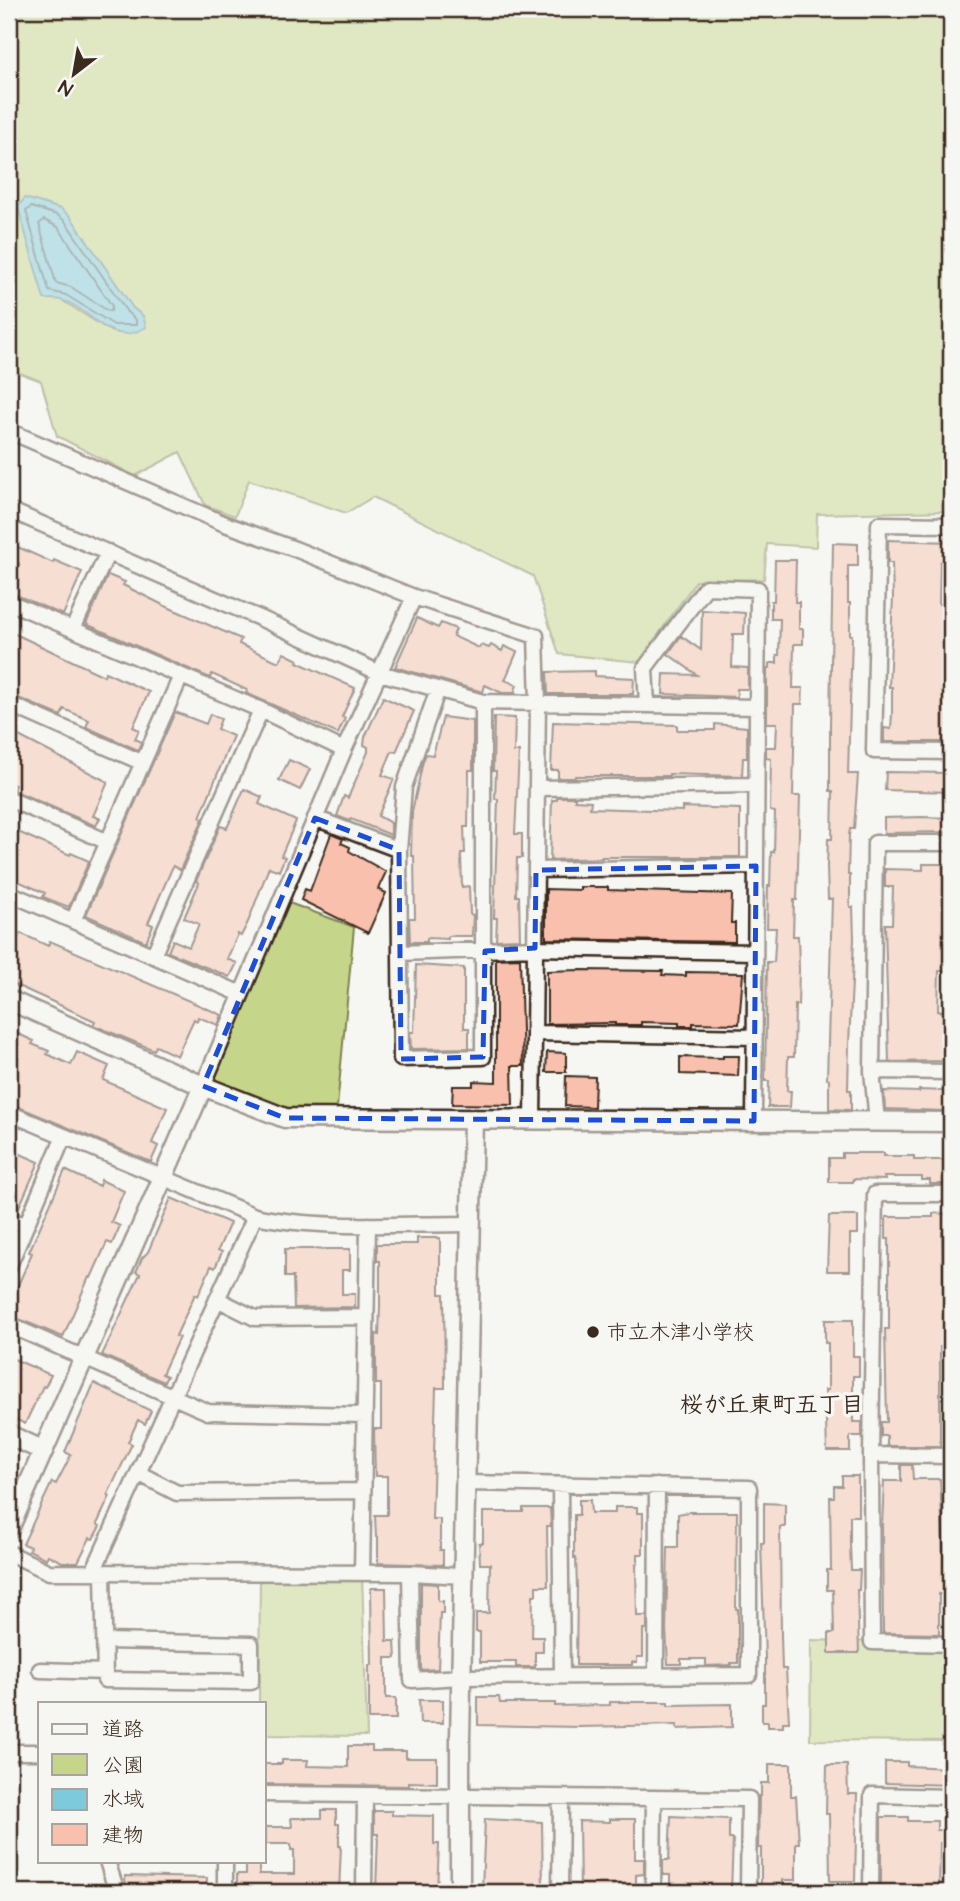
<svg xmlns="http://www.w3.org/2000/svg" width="960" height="1901" viewBox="0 0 960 1901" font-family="'Architects Daughter','Klee One',sans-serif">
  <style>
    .green { fill: #c5d68a; stroke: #808054; stroke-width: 2; fill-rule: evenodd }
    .water { fill: #7ccadb; stroke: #628a8f; stroke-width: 2 }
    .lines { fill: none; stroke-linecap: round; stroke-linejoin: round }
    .shore { stroke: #556a6a; stroke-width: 2 }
    .building { fill: #f8c0ad; stroke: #3b2a1e; stroke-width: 2 }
    .minor-casing { stroke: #3b2a1e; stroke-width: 19 }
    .tertiary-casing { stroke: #3b2a1e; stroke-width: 23 }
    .minor { stroke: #f6f6f2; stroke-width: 14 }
    .tertiary { stroke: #f6f6f2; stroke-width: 18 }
    .marked { fill: none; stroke: #1d4ed8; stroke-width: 5; stroke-dasharray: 14 9; stroke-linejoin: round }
    .poi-dot { fill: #3b2a1e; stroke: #f6f6f2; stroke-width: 2.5 }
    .labels { text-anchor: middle; stroke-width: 7; stroke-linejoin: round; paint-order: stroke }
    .poi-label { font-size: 21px; fill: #3b2a1e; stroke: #f6f6f2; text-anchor: start }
    .neighbourhood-label { font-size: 23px; font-weight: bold; fill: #3b2a1e; stroke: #f6f6f2 }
  </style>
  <rect width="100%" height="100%" fill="#f6f6f2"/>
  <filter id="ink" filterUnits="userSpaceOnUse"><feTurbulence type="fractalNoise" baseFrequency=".0143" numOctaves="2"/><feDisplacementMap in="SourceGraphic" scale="14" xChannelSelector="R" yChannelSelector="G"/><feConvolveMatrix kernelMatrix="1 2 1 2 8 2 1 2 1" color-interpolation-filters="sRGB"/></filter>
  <g filter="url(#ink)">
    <path class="green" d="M9 9H951V43L944 54 951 78V511L817 514 816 547 767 544 764 579 696 581 639 662 559 654 533 576 373 497 346 513 249 480 235 516 205 505 180 452 135 476 57 436 41 381 9 369ZM63 301 133 308 143 316 112 332Z
      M281 900 354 927 336 1118H285L203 1086Z
      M260 1573H362L367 1736 264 1735V1703H259Z
      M811 1640 951 1644V1741L810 1740Z"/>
    <path class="water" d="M25 198 61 209 70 216 133 308 143 316 146 327C109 350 92 308 61 300 55 299 49 299 44 299L18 207Z"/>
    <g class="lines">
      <path class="shore" d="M31 207 57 215 65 221 127 312 136 320V325H114L66 295 49 291 26 211Z
        M44 220 58 227 112 306 111 311H108L71 287 56 283 39 224Z"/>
    </g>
    <path class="building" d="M888 540 951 542V563L940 562 939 604H945L944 634 945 638H948V742H884V728L891 729 892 714V687H889L893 597 892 563H888Z
      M9 543 53 563 54 560 82 572 63 615 9 592V587L19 564 9 558Z
      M833 543 858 544V566H848V603H850V635H852L848 774H858L854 829H850L849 835 848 875H850V907H853L854 939 849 1044 848 1090H851V1110L829 1109V1079H827L832 899H828L827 867 828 839H832L833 791H830V726Z
      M775 560H796L795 602H799V629H803V644H794L793 688H803L802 704H795L793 796H800L797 900H794L793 936H798L799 969 798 1005H795L794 1057H788L787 1091H791L790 1107H768L769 1081H765L767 962H774L776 928H767L768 886H770L771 852H774L775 812 770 811 771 759 766 758V747H776L777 723H767V668H770V663H777V655H779L780 619H771V601H774Z
      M108 575 125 582 123 585 163 605 241 639 239 644 279 662 284 653 298 660 297 662 355 688 342 717 345 718 338 734 246 693 247 690 212 674 210 678 86 624Z
      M702 610 745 613 744 634H733L732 667 748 668V689H737V697L663 694 664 674 697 675 668 654 681 636 701 650Z
      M417 618 438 628 441 623 456 629 453 636 479 648 481 645 489 648 491 645 502 651 504 646 517 652 505 680 517 685 514 693H502L485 685 483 692 395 667Z
      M9 631 104 676 105 672 149 692 133 727 139 730 135 739 142 742 138 750 86 727 89 720 64 709 61 716 9 694Z
      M595 671V676L634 678 633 694H548L547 672Z
      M383 697 414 711 396 752 392 751 382 775 394 779 378 816 391 823V835L351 819 350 821 337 816 344 796 348 798 368 752V747L364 745 365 737Z
      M175 712 206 724 210 714 221 719 217 729 233 736 200 817 203 819 180 870 173 866 148 923 153 925 146 942 86 915Z
      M443 717 473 721V770H469L468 827H464L465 853H461L462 887 469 886 470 914 473 915 472 936H448V939L427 938V942H410L409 918H415L414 856H411L412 812 423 761 426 754 433 755Z
      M494 717 515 718 514 752H519L515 834H522V858H517L516 896H519L520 939 496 940 497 918H494L498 799H495L496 771H493Z
      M553 722 677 725V730H715V724L747 727V758H743L742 776 669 774V776H575V778H558V770H551Z
      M9 731 108 782 93 816 100 818 96 826 13 790 15 785 9 783Z
      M289 760 310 769 300 790 279 780Z
      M886 772 950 773V792L885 790Z
      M244 789 262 797 259 804 296 821 281 856 285 857 279 871 269 867 248 922 241 936 238 934 227 959 237 963 230 977 168 952 173 940 189 947 199 924 184 918 199 883 196 881 220 826 227 828Z
      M557 797H575V800L591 801 590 808 682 811V807L740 809V857H602V858L550 860 552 800H557Z
      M922 817 951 818V832L884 833V818Z
      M9 828 70 855 71 853 89 861 69 907 43 897 45 893 9 877Z
      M331 834 343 839 341 843 350 847 349 851 386 872 378 889 386 893 368 933 301 900 305 889 310 891Z
      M923 864H945L947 971H939L938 1011H947L946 1028H943V1061L889 1062 885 924H892L893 887H885V869L923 870Z
      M580 887H608V890L732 894 731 923H735V942L546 939V889L580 890Z
      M20 933 48 946 50 941 222 1015 218 1025 198 1017 197 1021 194 1019 177 1056 156 1046 154 1050 93 1025 95 1021 9 982V958Z
      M520 958 523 1066H512L513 1105 452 1104 453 1086H473V1081L496 1082V959Z
      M416 965 464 968V1028H469V1048L411 1049 410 1032H414Z
      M581 970 663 971 662 975 686 976V972L743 973 739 1024 693 1023V1026H679V1023L641 1022V1025H615V1023L547 1024V971Z
      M9 1030 34 1041 32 1044 49 1051 47 1054 71 1065 77 1052 109 1066 103 1080 167 1108 152 1143 158 1146 151 1162 9 1103Z
      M547 1052 566 1053V1072H546Z
      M723 1056H739L738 1076 680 1074V1057L723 1058Z
      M566 1076 595 1077 594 1107 565 1106Z
      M919 1090 946 1091V1111L885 1109 884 1091 919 1092Z
      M9 1149 39 1162 17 1212 9 1209Z
      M842 1153H884V1156H914V1160H945V1184H930V1180H922V1177H884L885 1180 853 1179V1182H829V1158H842Z
      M65 1170 99 1186 101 1180 124 1191 111 1222 120 1226 112 1244 107 1242 91 1278 89 1277 63 1337 9 1315V1306L32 1253 29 1252Z
      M171 1198 230 1223 218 1250 222 1252 215 1268 211 1266 198 1296 195 1294 176 1336 179 1337 162 1374 167 1376 164 1382 102 1355 140 1274 136 1272 142 1258 148 1252Z
      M933 1213 946 1214V1232H942L944 1303 943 1347H940V1446H887V1436H881V1422H887L885 1329H889V1239H886V1217H933Z
      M829 1216H858V1234H850V1271H827Z
      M417 1238H440V1294H444L445 1388H436L432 1519H440V1550H443V1565L378 1563V1537H376L375 1515H387V1476H375L374 1429H381V1384H376V1334L379 1335 380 1306V1261H377V1244H417Z
      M285 1249H350V1270H342V1294H355V1307L294 1308 293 1277H285Z
      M825 1320H853V1356H859V1376H853V1422H862V1436H850V1451H827L825 1390H828V1343H825Z
      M9 1357 51 1375 45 1387 43 1386 25 1424 9 1416Z
      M94 1383 151 1411 145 1424 138 1420 128 1442 132 1444 108 1494 110 1496 97 1524 100 1526 93 1539 90 1538 78 1562H62L48 1555 46 1559 29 1550 30 1547 23 1544 52 1482 56 1484 71 1455 65 1452Z
      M901 1465H912L913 1479H940L946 1595 939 1594V1634L883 1633 882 1526 884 1481H901Z
      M842 1476H858V1516H850V1544L851 1570H860L859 1590H857L859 1653H829V1633H834L833 1590H827V1570H831L830 1497H834V1486H842Z
      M579 1500H590L591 1513H615V1507H637V1513H643V1554H638V1564H636L637 1616H647V1629H643V1657H637V1662H632V1665H576L577 1588 576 1558H574V1515H579Z
      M764 1503 785 1504V1527H780L781 1635 782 1669H786L789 1722H783V1727H768V1722H762V1704H765V1658L761 1543H764Z
      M523 1508H550L551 1526H547L548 1586H536V1595H533L532 1637H543V1652H535V1667H516V1662H480V1632H476V1613H489L490 1564H480L479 1543H483V1512H523Z
      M688 1512H737L736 1609H738V1663H731V1665L706 1666V1659H681V1664H668L666 1629 668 1547H678V1514Z
      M421 1583 438 1584V1601H443V1613H440L438 1669 421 1670Z
      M371 1588H386L387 1641H395L396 1658H386V1698H396V1719H369V1665H372Z
      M478 1697H499L500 1703H555V1706L610 1705V1702H668V1705L732 1704V1727L677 1729V1725L579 1727 478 1725Z
      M419 1700H443V1723H420Z
      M348 1746H372V1751H406V1758H437V1783L409 1782V1786L264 1784V1764H282V1760H308L307 1766 348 1767Z
      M885 1762H907V1766L951 1768V1785L885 1783Z
      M769 1764H791V1796H796L799 1843H796V1880H783V1892H761V1848H758L759 1796H761V1783H769Z
      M827 1765H847L848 1794H857L855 1881H830L829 1814H826Z
      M322 1810H336V1824H339V1846H341L339 1892 282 1890V1892H245V1890L237 1889V1874H246V1861H259V1874H294V1850H291V1844H266V1827H292L291 1818H322Z
      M374 1811H392V1815L434 1816V1844H439L437 1892H376L378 1834H374Z
      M671 1816 729 1819V1839H733L731 1892H670V1875H663V1860H669Z
      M881 1817H908V1821H937V1830H944V1843H940L939 1892H881Z
      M485 1819 542 1822 543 1892H488V1889H482Z
      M610 1819H635V1859H644V1874L636 1875V1892H580L579 1821 610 1822Z
      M125 1876 207 1878 206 1892H126Z"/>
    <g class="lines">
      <g class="minor-casing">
        <path id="minor" d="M9 431 225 524 295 549 414 597 536 636 538 702 533 1120
          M9 510 264 620 380 673 483 702 757 707
          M951 525 879 524 874 751 951 752
          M9 602 261 710 344 750 203 1086
          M73 629 108 552
          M438 689 404 787 399 850 401 1059 483 1057V702
          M9 704 141 762
          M647 704 645 668 706 587 758 589 754 1121
          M344 750 414 597
          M537 788 756 785
          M9 799 108 842
          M315 818 399 850
          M536 870 756 866
          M9 893 241 994
          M73 921 181 676
          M400 953 535 948 755 952
          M153 956 261 710
          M534 1033 755 1037
          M872 1071 875 843H951
          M9 1113 255 1216C322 1230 402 1224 471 1224
          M877 1121 872 1071 951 1072
          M9 1219 26 1226
          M9 1266 63 1138
          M217 1299 255 1318 366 1317
          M9 1325 208 1412 365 1415
          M871 1455 875 1194H951
          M951 1456 871 1455 872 1642 951 1644
          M138 1473 177 1493 363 1491
          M560 1485 562 1676
          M9 1553 49 1572 410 1573 463 1576
          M93 1572 255 1216
          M103 1572 105 1680 251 1682V1644L104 1641
          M362 1573 368 1225
          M410 1573 412 1680 461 1677 749 1675V1488L465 1483
          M40 1670 105 1672
          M656 1675 657 1486
          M9 1752H40
          M264 1794 749 1799 748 1892
          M107 1861 117 1892
          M225 1861V1892
          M364 1892 365 1796
          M560 1892 561 1798
          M653 1892 654 1798
          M871 1892 872 1795 951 1797"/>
      </g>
      <g class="tertiary-casing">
        <path id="tertiary" d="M9 1000 203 1086 285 1118 951 1122
          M9 1435 42 1450
          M9 1529 203 1086
          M460 1892V1738L473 1119"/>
      </g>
      <use href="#minor" class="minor"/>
      <use href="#tertiary" class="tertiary"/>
    </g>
  </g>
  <path d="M0 0H960V1901H0ZM315 818 399 850 401 1059 483 1057 485 951 535 948 536 870 756 866 754 1121 285 1118 203 1086Z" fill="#f6f6f2" fill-opacity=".55" fill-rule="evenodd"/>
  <path class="marked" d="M315 818 399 850 401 1059 483 1057 485 951 535 948 536 870 756 866 754 1121 285 1118 203 1086Z"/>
  <circle class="poi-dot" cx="593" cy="1332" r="7"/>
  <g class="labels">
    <g class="poi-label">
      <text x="607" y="1339">市立木津小学校</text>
    </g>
    <g class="neighbourhood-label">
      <text x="772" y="1412">桜が丘東町五丁目</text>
    </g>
  </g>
  <rect width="960" height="1901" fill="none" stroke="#f6f6f2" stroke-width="35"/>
  <rect x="18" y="18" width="925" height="1866" fill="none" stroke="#3b2a1e" stroke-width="2.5" filter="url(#ink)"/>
  <rect x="38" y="1702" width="228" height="161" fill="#f6f6f2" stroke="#aba49d" stroke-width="2"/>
  <rect x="52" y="1724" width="35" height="10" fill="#f6f6f2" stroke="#aba49d" stroke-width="2"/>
  <text x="102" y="1736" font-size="21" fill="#3b2a1e">道路</text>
  <rect x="52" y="1754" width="35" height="21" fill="#c5d68a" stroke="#aba49d" stroke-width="2"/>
  <text x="102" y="1772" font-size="21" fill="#3b2a1e">公園</text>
  <rect x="52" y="1789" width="35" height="21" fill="#7ccadb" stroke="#aba49d" stroke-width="2"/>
  <text x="102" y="1806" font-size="21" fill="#3b2a1e">水域</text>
  <rect x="52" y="1824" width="35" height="21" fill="#f8c0ad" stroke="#aba49d" stroke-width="2"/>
  <text x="102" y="1842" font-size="21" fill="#3b2a1e">建物</text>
  <g transform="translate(74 74) rotate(211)" stroke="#f6f6f2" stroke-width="5" paint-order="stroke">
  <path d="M0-5L12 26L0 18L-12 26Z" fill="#3b2a1e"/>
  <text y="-10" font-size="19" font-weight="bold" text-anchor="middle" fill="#3b2a1e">N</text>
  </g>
</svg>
